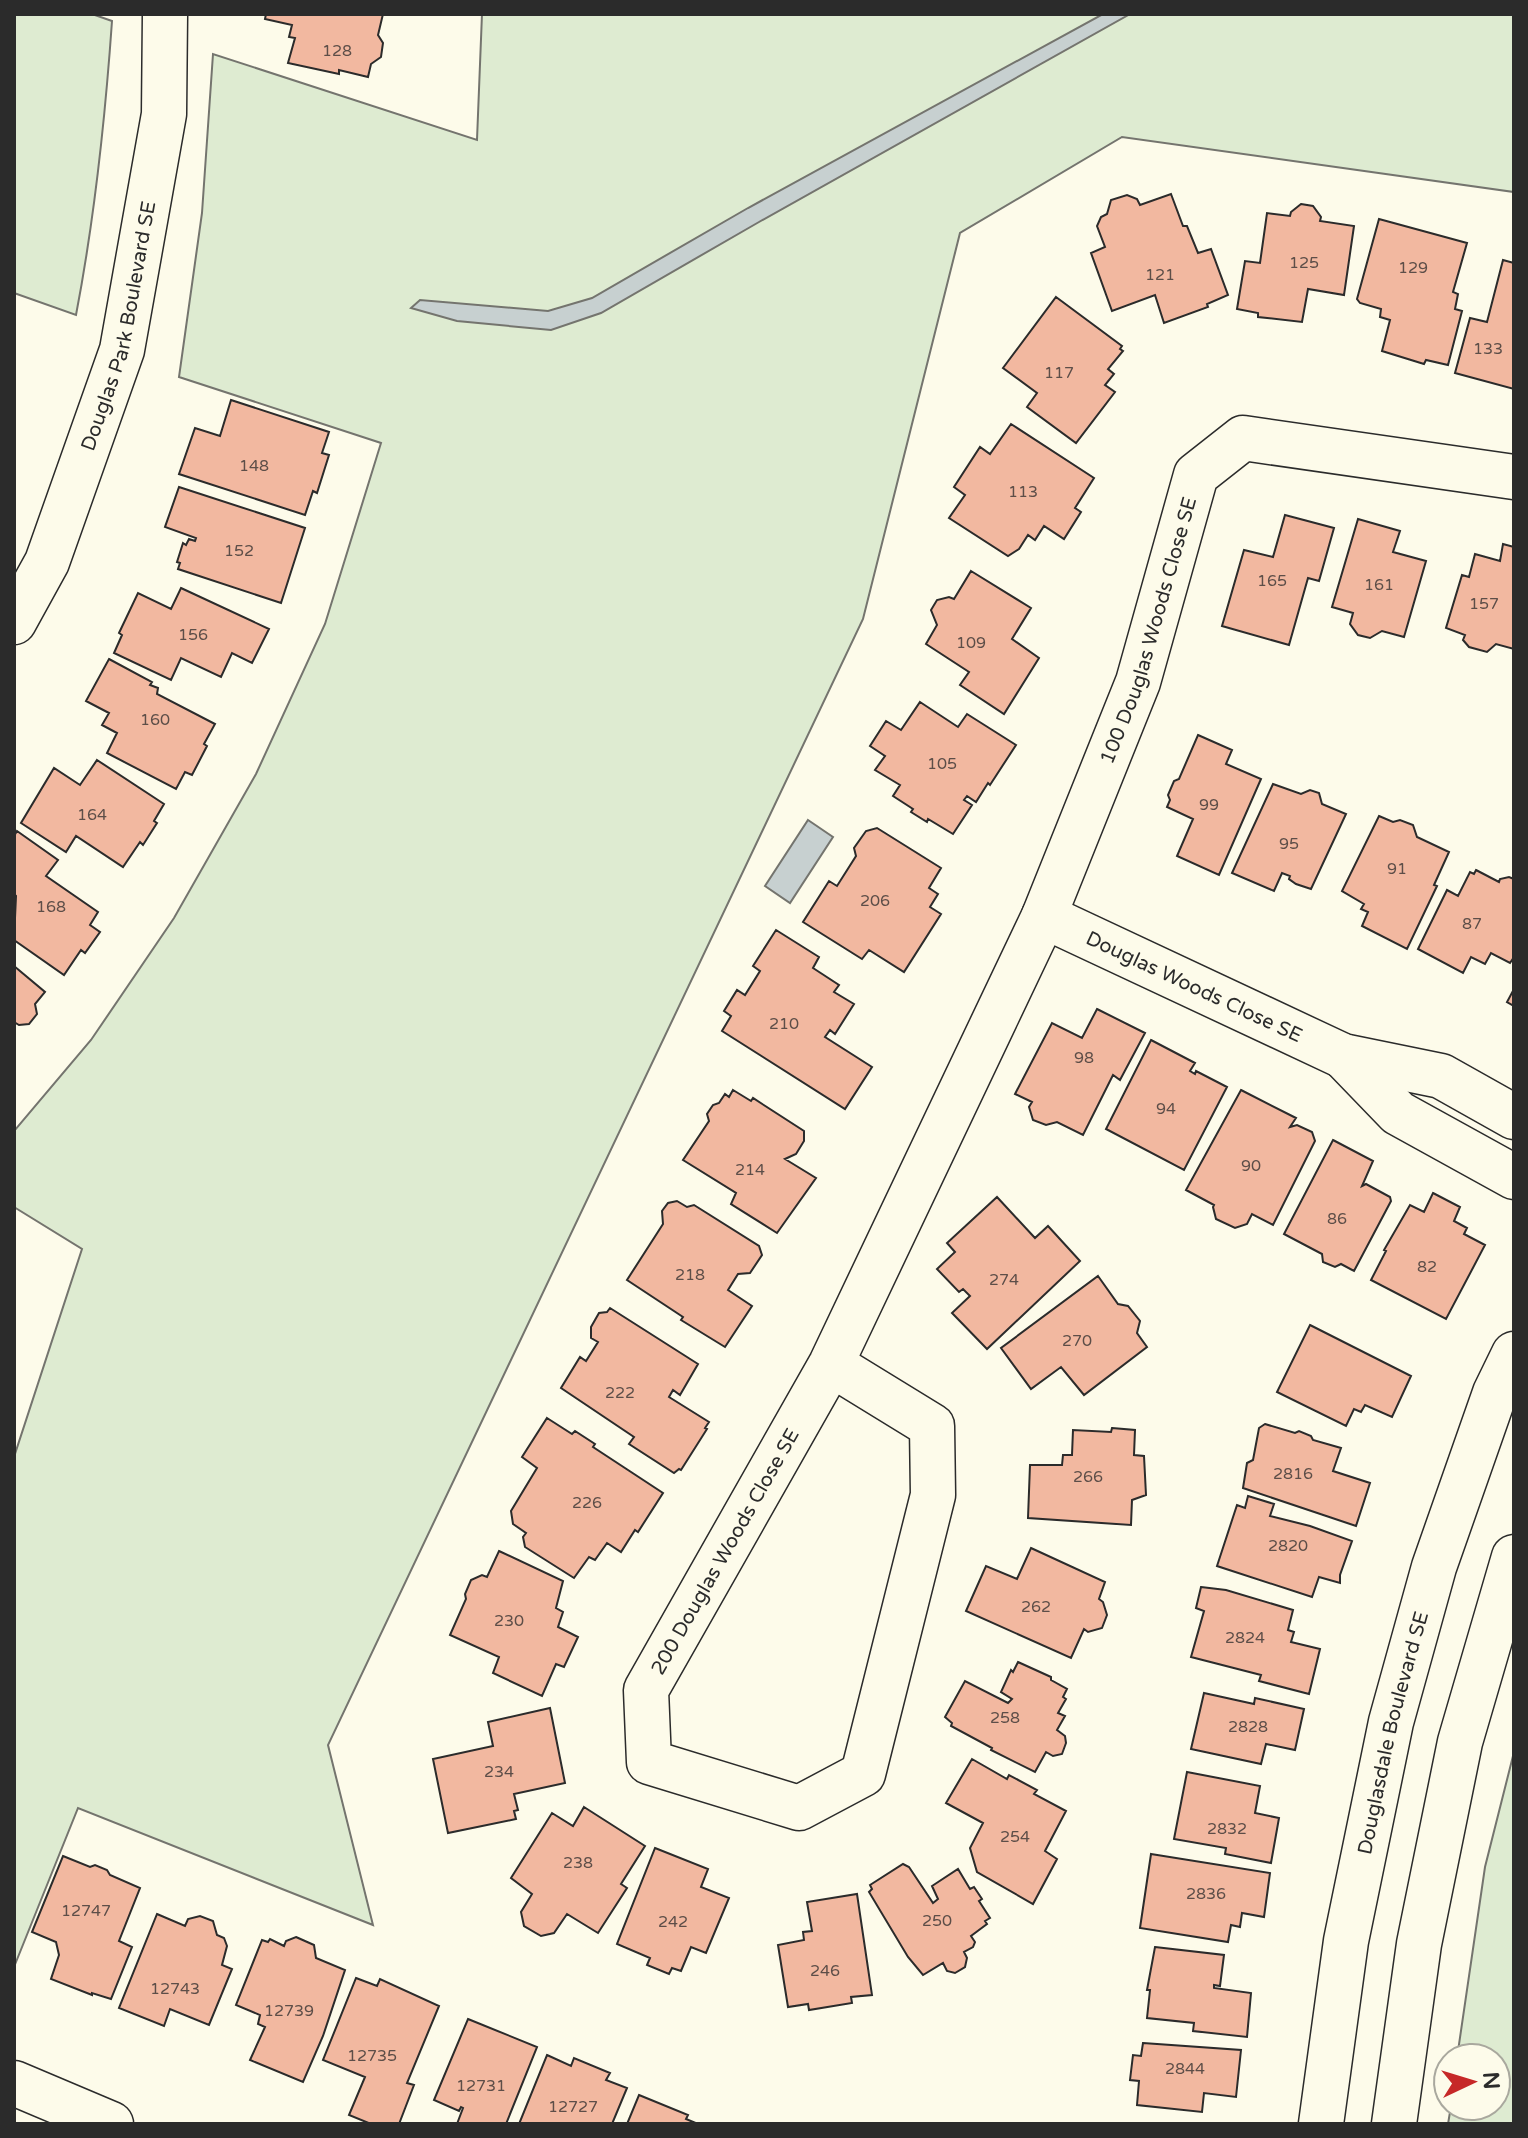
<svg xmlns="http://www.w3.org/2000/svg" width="1528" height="2138" viewBox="0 0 1528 2138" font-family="'Varela Round',sans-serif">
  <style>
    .green { fill: #deebd1; stroke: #74746e; stroke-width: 2 }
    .water { fill: #c7d0d0; stroke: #74746e; stroke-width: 2 }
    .building { fill: #f2b8a0; stroke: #2b2b2b; stroke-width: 2 }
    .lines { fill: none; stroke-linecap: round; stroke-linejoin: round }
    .minor-casing { stroke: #2b2b2b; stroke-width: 47 }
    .minor { stroke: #fdfbea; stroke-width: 44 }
    .labels { text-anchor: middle; stroke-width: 6; stroke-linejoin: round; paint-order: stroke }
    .number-label { font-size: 16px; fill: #5d4e48 }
    .street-label { font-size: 20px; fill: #2b2b2b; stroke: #fdfbea }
  </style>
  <rect width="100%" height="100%" fill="#fdfbea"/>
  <path class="green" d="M14 14H92L112 21C105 121 95 216 76 315L14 293Z
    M482 14H1514V192L1122 137 960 233 863 619 328 1745 373 1925 78 1808 14 1967V1457L82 1249 14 1207V1131L91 1040 174 918 256 774 325 624 381 443 179 377 202 213 213 54 477 140Z
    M1514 1752V2124H1448L1451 2106H1496V2058H1457L1485 1867Z"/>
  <path class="water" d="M1103 14H1130L759 222 601 313 551 330 457 321 411 308 420 300 548 311 592 298 748 208Z
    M808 820 833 837 790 903 765 886Z"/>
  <path class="building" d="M266 14H383L378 35 383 43 381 57 371 64 368 77 339 70V74L288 63 295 38 289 37 292 25 265 19Z
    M1171 194 1183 226H1187L1198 253 1211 249 1228 295 1207 304 1208 307 1164 323 1155 295 1112 311 1091 253 1105 247 1097 226 1101 217 1107 214 1111 200 1127 195 1137 199 1140 205Z
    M1301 204 1313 206 1321 217 1320 221 1354 226 1344 295 1308 289 1302 322 1258 317V313L1237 309 1245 261 1260 263 1267 213 1290 216 1291 212Z
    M1379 219 1467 243 1453 292 1458 294 1455 309 1462 311 1448 365 1426 360 1424 364 1382 351 1390 320 1380 317 1381 309 1360 303 1357 299Z
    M1503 260 1514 263V389L1455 373 1470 318 1487 322Z
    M1056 297 1122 346 1120 349 1123 351 1108 369 1114 374 1105 385 1115 392 1076 443 1027 407 1037 393 1003 368Z
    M231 400 329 432 322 453 329 455 317 493 313 491 305 515 179 474 195 428 220 436Z
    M1011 424 1094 478 1075 508 1081 512 1064 539 1044 526 1035 540 1028 535 1019 549 1008 556 949 518 965 495 954 487 980 447 990 454Z
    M179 487 305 528 281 603 178 569 180 563 177 562 183 543 186 545 189 539 195 541 196 538 165 527Z
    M1285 515 1334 528 1319 581 1308 578 1289 645 1222 626 1244 550 1273 557Z
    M1358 519 1400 531 1393 552 1426 561 1404 637 1382 631 1370 638 1358 635 1350 624 1353 613 1332 607Z
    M1503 544 1514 547V649L1496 644 1487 652 1469 647 1463 640 1465 635 1446 628 1462 575 1469 577 1475 554 1500 561Z
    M971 571 1031 608 1012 639 1039 658 1004 714 960 685 969 672 926 644 937 625 931 610 937 600 949 597 954 599Z
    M181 588 269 629 252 663 232 653 221 677 181 658 171 680 114 653 122 635 119 633 138 593 171 609Z
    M109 659 152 682 150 685 158 688 157 694 215 724 204 744 207 746 192 775 185 772 176 789 107 753 117 733 102 725 109 713 86 701Z
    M920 702 958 727 967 714 1016 745 990 785 988 783 976 802 967 796 964 800 972 805 953 834 928 819 927 822 911 812 913 809 893 796 900 785 875 770 885 756 870 746 886 721 901 730Z
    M1198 735 1232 750 1226 764 1261 779 1219 875 1177 856 1193 819 1167 807 1170 800 1168 795 1174 781 1179 779Z
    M97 760 164 804 154 821 157 823 143 845 140 842 123 867 76 836 66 852 21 823 54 768 80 785Z
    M1273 784 1301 794 1310 790 1319 793 1322 804 1346 814 1311 889 1296 884 1289 879 1290 876 1282 873 1274 891 1232 873Z
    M1379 816 1393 822 1400 820 1413 825 1417 837 1449 852 1434 885 1437 886 1407 949 1362 926 1368 912 1361 909 1364 904 1342 891Z
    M877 828 941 868 929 888 938 894 930 907 941 914 904 972 869 950 862 959 803 922 829 881 837 886 856 856 854 848 866 831Z
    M17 831 58 860 46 876 98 912 90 925 100 932 85 953 81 950 64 975 14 940 16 896 14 894V836Z
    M1476 870 1499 882 1500 879 1509 877 1514 879V957L1510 963 1491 953 1485 964 1471 957 1463 973 1418 949 1447 890 1458 896 1470 872 1474 874Z
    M776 930 819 957 813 968 839 985 834 992 854 1004 835 1034 830 1030 825 1037 872 1067 845 1109 722 1031 731 1016 724 1011 737 990 745 995 760 971 753 966Z
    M14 966 45 992 35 1004 37 1014 29 1024 19 1025 14 1022Z
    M1514 989V1006L1507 1002Z
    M1097 1009 1145 1033 1120 1080 1113 1075 1083 1135 1057 1122 1046 1125 1033 1120 1029 1107 1032 1102 1015 1094 1052 1023 1082 1038Z
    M1151 1040 1195 1063 1190 1071 1195 1074 1196 1071 1227 1087 1184 1170 1106 1129Z
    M733 1090 751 1101 753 1098 804 1131V1141L796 1154 785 1159 816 1178 777 1233 731 1204 736 1193 683 1160 709 1121 707 1114 713 1105 719 1103 725 1094 729 1097Z
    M1241 1090 1296 1118 1290 1127 1297 1125 1312 1132 1315 1141 1273 1225 1252 1214 1247 1224 1235 1228 1216 1219 1213 1207 1214 1205 1186 1190Z
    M1333 1140 1373 1161 1362 1186 1366 1184 1390 1197 1391 1201 1354 1271 1341 1264 1335 1267 1323 1262 1322 1254 1284 1234Z
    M1433 1193 1460 1207 1454 1221 1467 1228 1464 1234 1485 1245 1446 1319 1371 1280 1386 1251 1384 1250 1410 1205 1424 1212Z
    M997 1197 1035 1238 1048 1226 1080 1261 987 1349 952 1313 970 1296 963 1289 959 1292 937 1269 955 1252 947 1243Z
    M677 1201 687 1207 694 1205 759 1246 762 1255 750 1273 738 1274 728 1290 752 1306 725 1347 681 1320 683 1317 627 1280 663 1224 662 1211 668 1203Z
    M1098 1276 1118 1304 1128 1306 1140 1321 1137 1333 1147 1347 1084 1395 1061 1367 1031 1389 1001 1348Z
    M610 1308 698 1364 680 1395 673 1390 669 1397 709 1422 705 1428 707 1429 681 1470 679 1469 674 1473 629 1444 634 1437 561 1388 580 1357 586 1361 598 1342 591 1338V1327L599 1313 607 1312Z
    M1310 1325 1411 1376 1392 1417 1365 1405 1361 1412 1354 1409 1346 1426 1277 1392Z
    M547 1418 572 1434 575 1431 595 1444 593 1447 663 1493 638 1532 635 1530 621 1552 607 1543 595 1560 589 1557 574 1578 525 1547 523 1537 526 1533 513 1524 511 1511 537 1468 522 1457Z
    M1265 1424 1295 1433 1299 1431 1311 1436 1313 1440 1341 1448 1333 1471 1370 1483 1356 1526 1243 1488 1247 1463 1253 1460 1259 1428Z
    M1112 1428 1135 1430 1134 1455 1144 1456 1146 1495 1132 1500 1131 1525 1028 1518 1030 1465H1062L1063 1455H1072L1073 1430 1111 1432Z
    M1248 1496 1274 1504 1270 1516 1310 1526 1352 1541 1340 1575V1583L1319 1577 1312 1597 1217 1566 1237 1505 1245 1508Z
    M1031 1548 1105 1582 1099 1599 1103 1602 1107 1615 1102 1628 1088 1632 1084 1629 1071 1658 966 1611 986 1566 1017 1579Z
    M499 1551 563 1581 556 1608 563 1612 558 1627 578 1637 564 1667 556 1664 542 1696 493 1673 499 1657 450 1635 466 1599 465 1594 471 1580 482 1575 487 1577Z
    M1201 1587 1226 1590 1293 1610 1288 1630 1294 1632 1291 1642 1320 1649 1309 1694 1259 1681 1261 1675 1191 1657 1204 1611 1196 1608Z
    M1018 1662 1051 1677V1680L1067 1689 1063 1697 1066 1699 1058 1713 1065 1716 1057 1730 1065 1736 1066 1743 1062 1754 1053 1756 1046 1752 1035 1772 991 1750 992 1748 951 1726 952 1723 945 1717 965 1681 1008 1703 1012 1699 1001 1692 1011 1670 1013 1672Z
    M1204 1693 1254 1704 1255 1698 1304 1709 1295 1750 1266 1744 1261 1764 1191 1749Z
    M550 1708 565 1783 514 1794 518 1810 514 1811 516 1819 448 1833 433 1759 493 1746 488 1722Z
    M972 1759 1007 1779 1009 1775 1037 1790 1034 1794 1066 1811 1045 1851 1057 1859 1033 1904 977 1872 970 1848 983 1823 946 1803Z
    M1187 1772 1260 1786 1255 1813 1279 1818 1271 1863 1225 1854 1226 1848 1174 1839Z
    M584 1807 645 1846 621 1884 627 1888 598 1933 567 1914 554 1933 541 1936 524 1926 521 1912 532 1894 511 1878 552 1813 573 1826Z
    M655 1848 708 1869 701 1887 729 1898 706 1953 691 1947 681 1971 672 1968 669 1974 647 1965 650 1958 617 1944Z
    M1151 1854 1270 1873 1264 1917 1242 1913 1240 1927 1231 1925 1228 1942 1140 1928Z
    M63 1856 90 1867 95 1865 107 1870 110 1875 140 1888 119 1941 132 1947 111 1999 92 1993V1995L51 1979 59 1955 56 1942 32 1932Z
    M903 1864 909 1867 933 1903 938 1899 932 1886 958 1869 970 1889 974 1887 982 1899 979 1901 990 1918 985 1921 987 1924 971 1936 975 1942 973 1947 964 1952 967 1958 965 1967 955 1973 947 1971 943 1963 923 1975 908 1957 869 1892 872 1889 870 1885Z
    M857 1894 872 1995 851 1997 852 2003 809 2010 808 2004 788 2007 778 1945 804 1940 803 1932 812 1931 807 1902Z
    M157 1914 185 1926 188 1919 200 1916 213 1921 217 1935 224 1938 227 1946 222 1965 232 1969 209 2025 170 2009 164 2026 119 2008Z
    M296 1937 314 1945 316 1958 345 1970 323 2036 303 2082 250 2060 265 2027 258 2024 260 2015 236 2005 262 1940 268 1942 270 1939 284 1946 286 1941Z
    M1155 1947 1224 1955 1220 1986 1214 1985V1988L1251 1993 1247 2037 1193 2031 1194 2023 1147 2018 1150 1990H1147Z
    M356 1978 377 1986 380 1979 439 2006 407 2083 414 2085 399 2124H371L349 2115 365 2077 323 2060Z
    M468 2019 537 2047 506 2124H457L463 2108 461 2107 459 2111 434 2100Z
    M1143 2043 1241 2050 1236 2097 1204 2093 1202 2112 1137 2105 1139 2081 1130 2080 1133 2055 1141 2056Z
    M547 2055 571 2066 574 2058 610 2073 606 2080 627 2088 612 2124H519Z
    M639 2095 688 2115 686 2119 698 2124H627Z"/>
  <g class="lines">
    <g class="minor-casing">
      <g id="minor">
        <path id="s1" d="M14 622 47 562 122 350 164 114 165 14"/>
        <path id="s2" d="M1044 916 1343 1056 1441 1076 1514 1117"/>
        <path d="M1343 1056 1398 1113 1514 1177"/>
        <path id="s3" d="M831 1364 932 1426 933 1495 863 1774 799 1808 649 1762 646 1690 831 1364 1044 916 1138 682 1196 475 1243 438 1514 477"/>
        <path d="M14 2083 111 2124"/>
        <path id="s4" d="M1321 2124 1346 1941 1391 1722 1434 1567 1495 1393 1514 1354"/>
        <path d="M1394 2124 1419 1944 1460 1742 1514 1557"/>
      </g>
    </g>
    <use href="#minor" class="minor"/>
  </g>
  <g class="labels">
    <g class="number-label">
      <text x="337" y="56">128</text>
      <text x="1304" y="268">125</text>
      <text x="1413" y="273">129</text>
      <text x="1160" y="280">121</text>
      <text x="1488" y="354">133</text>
      <text x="1059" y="378">117</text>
      <text x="254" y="471">148</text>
      <text x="1023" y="497">113</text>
      <text x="239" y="556">152</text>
      <text x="1272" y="586">165</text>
      <text x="1379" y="590">161</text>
      <text x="1484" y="609">157</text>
      <text x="193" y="640">156</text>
      <text x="971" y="648">109</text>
      <text x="155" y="725">160</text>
      <text x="942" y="769">105</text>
      <text x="1209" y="810">99</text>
      <text x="92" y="820">164</text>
      <text x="1289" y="849">95</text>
      <text x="1397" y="874">91</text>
      <text x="875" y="906">206</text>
      <text x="51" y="912">168</text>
      <text x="1472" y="929">87</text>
      <text x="784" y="1029">210</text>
      <text x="1084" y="1063">98</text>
      <text x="1166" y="1114">94</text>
      <text x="1251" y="1171">90</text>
      <text x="750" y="1175">214</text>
      <text x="1337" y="1224">86</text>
      <text x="1427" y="1272">82</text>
      <text x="690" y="1280">218</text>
      <text x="1004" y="1285">274</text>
      <text x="1077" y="1346">270</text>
      <text x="620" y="1398">222</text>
      <text x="1293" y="1479">2816</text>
      <text x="1088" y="1482">266</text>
      <text x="587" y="1508">226</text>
      <text x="1288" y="1551">2820</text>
      <text x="1036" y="1612">262</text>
      <text x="509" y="1626">230</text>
      <text x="1245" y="1643">2824</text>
      <text x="1005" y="1723">258</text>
      <text x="1248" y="1732">2828</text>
      <text x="499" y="1777">234</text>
      <text x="1227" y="1834">2832</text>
      <text x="1015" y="1842">254</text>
      <text x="578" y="1868">238</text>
      <text x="1206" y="1899">2836</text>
      <text x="86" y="1916">12747</text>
      <text x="937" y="1926">250</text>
      <text x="673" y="1927">242</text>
      <text x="825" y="1976">246</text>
      <text x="175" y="1994">12743</text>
      <text x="289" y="2016">12739</text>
      <text x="372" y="2061">12735</text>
      <text x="1185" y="2074">2844</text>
      <text x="481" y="2091">12731</text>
      <text x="573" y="2112">12727</text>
    </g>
    <g class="street-label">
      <text dy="7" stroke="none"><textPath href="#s1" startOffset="316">Douglas Park Boulevard SE</textPath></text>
      <text dy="7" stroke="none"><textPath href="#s3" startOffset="1952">100 Douglas Woods Close SE</textPath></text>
      <text dy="7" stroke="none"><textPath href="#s2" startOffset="166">Douglas Woods Close SE</textPath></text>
      <text dy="7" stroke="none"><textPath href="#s3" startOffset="936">200 Douglas Woods Close SE</textPath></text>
      <text dy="7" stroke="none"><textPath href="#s4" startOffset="398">Douglasdale Boulevard SE</textPath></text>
    </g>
  </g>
  <rect width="1528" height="2138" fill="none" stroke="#2b2b2b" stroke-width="32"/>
  <g transform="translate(1472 2082) rotate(86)"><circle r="38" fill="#fdfbea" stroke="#a9a89e" stroke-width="2"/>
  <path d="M0-6L14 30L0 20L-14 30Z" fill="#c62828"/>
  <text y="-12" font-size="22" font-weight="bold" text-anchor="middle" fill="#2b2b2b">N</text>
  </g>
</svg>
